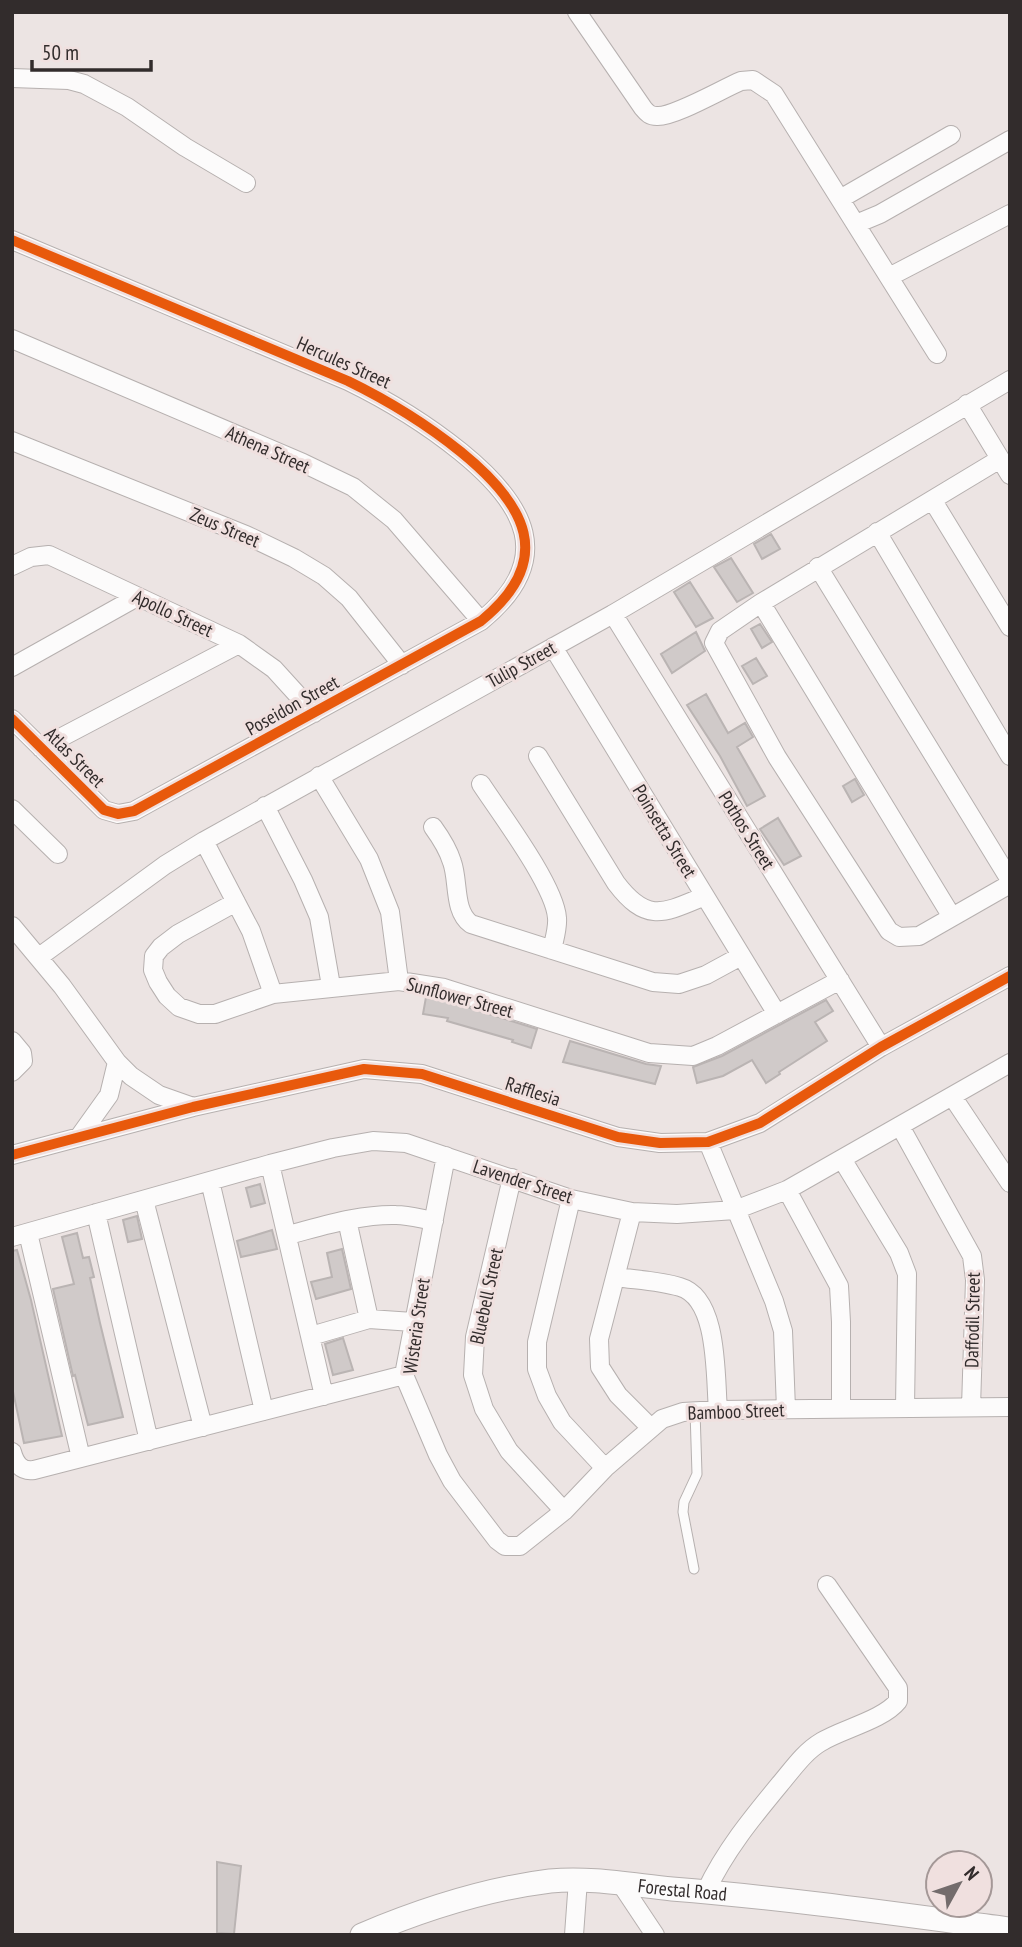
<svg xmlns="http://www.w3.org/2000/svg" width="1022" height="1947" viewBox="0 0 1022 1947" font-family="'PT Sans Narrow',sans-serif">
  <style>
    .building { fill: #d0cac9; stroke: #bab4b3; stroke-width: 2 }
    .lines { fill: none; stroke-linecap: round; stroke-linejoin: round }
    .service-casing { stroke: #b6b0af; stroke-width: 11 }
    .minor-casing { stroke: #b6b0af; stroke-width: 20 }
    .tertiary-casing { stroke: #b6b0af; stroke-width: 25 }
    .service { stroke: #fcfbfb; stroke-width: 9 }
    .minor { stroke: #fcfbfb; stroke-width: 18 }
    .tertiary { stroke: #fcfbfb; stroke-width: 23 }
    .cycleway-casing { stroke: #f0e0df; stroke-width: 15 }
    .cycleway { stroke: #e8590c; stroke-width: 10 }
    .labels { text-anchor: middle; stroke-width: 6; stroke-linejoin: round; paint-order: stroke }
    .street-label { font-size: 19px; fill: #322c2c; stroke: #f0e0df }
  </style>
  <rect width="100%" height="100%" fill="#ece4e3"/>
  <path class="building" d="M771 534 780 549 762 559 754 544Z
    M731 558 753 593 737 602 714 567Z
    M690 582 713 618 696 627 674 592Z
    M760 624 772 642 762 648 751 629Z
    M696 632 705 651 672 673 661 654Z
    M756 658 767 676 753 684 742 666Z
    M706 694 728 733 745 723 753 737 737 747 765 796 747 806 720 756 687 705Z
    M855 779 864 795 852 802 843 786Z
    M778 818 801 856 784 865 760 829Z
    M426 997 441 999 537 1029 531 1048 512 1042 513 1040 447 1021 448 1018 423 1014Z
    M826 1000 833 1011 815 1022 827 1041 779 1072 780 1074 766 1083 752 1060 723 1076 697 1083 693 1067 722 1056Z
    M570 1041 646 1064 661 1066 655 1084 563 1062Z
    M260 1184 265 1203 251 1207 246 1188Z
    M137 1216 142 1239 128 1242 123 1220Z
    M272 1230 277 1249 241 1257 237 1241Z
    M77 1233 83 1258 89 1257 94 1277 90 1278 100 1323 123 1417 88 1425 75 1375 73 1376 53 1289 74 1284 62 1237Z
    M342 1249 351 1289 316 1299 311 1282 332 1277 327 1253Z
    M17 1250 31 1300 62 1436 24 1443 12 1387V1251Z
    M343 1338 353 1370 333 1375 325 1344Z
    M217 1862 241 1866 234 1934 217 1933Z"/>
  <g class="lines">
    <g class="service-casing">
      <path id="service" d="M694 1569 683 1512 684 1502 697 1474 695 1411"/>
    </g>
    <g class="minor-casing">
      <path id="minor" d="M577 12 643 108C647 113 650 116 657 116 674 117 722 89 741 81L753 80 774 94 937 354
        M12 78 69 80 84 84 127 107 185 147 246 183
        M840 199 951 135
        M856 224 880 214 1010 140
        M12 240 348 381C389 401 425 423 461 452 525 504 557 559 481 621L134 811 118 814 104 810 12 719
        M889 277 1010 214
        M12 339 303 463 353 487 394 520 481 621
        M967 404 1010 475
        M12 441 246 535 294 558 324 576 349 598 402 665
        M1000 459 761 603 720 631 714 643 777 757 889 931 899 937 919 936 1010 884
        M933 501 1010 627
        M877 532 1010 756
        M12 566 31 557 49 555 239 644 274 669 314 713
        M818 567 1010 880
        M761 603 952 917
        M613 614 881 1047
        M553 647 777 1014
        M12 667 137 597
        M41 748 239 644
        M538 756 616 883C647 924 664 913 705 896
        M319 776 369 859 390 912 399 981
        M481 784C500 813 555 886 557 918 558 928 554 940 552 950
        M265 806 303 880 319 917 331 986
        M12 809 58 854
        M433 827C441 838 448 849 452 862 459 881 453 911 471 924L653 982 679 984 706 975 741 956
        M204 841 251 931 273 994
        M236 902 178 934 161 947 154 956 153 970 158 982 167 996 179 1007 199 1014H215L273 994 399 981 444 988 649 1053 693 1056 717 1046 840 980
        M12 926 62 986 117 1062 131 1076 159 1095 193 1107
        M39 957 165 865 204 841 613 614 1010 380
        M12 1041 22 1053 23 1061 12 1072
        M952 1096 1010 1183
        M900 1126 972 1256 975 1280 971 1407
        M79 1137 109 1095 117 1062
        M708 1142 774 1301 783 1331 786 1409
        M12 1155 193 1107 364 1069 422 1074 618 1137 660 1143 708 1142 760 1123 881 1047 1010 976
        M446 1156 404 1375 438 1455 452 1481 497 1540 505 1546H520L564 1511 605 1468 662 1419 683 1412 718 1410 1010 1407
        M842 1159 899 1253 907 1274 905 1407
        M270 1164 324 1396
        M512 1178 475 1337 473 1375 484 1409 509 1451 564 1511
        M210 1181 264 1411
        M787 1190 839 1286 841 1322V1408
        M571 1199 537 1342V1369L547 1396 562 1422 605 1468
        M144 1200 203 1427
        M632 1212 599 1339 600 1367 618 1395 650 1427
        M96 1213 149 1441
        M347 1220 369 1319
        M28 1233 81 1458
        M288 1235C323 1226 360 1214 396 1215 409 1215 422 1219 434 1221
        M12 1237 270 1164 333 1148 373 1141 406 1143 571 1199 632 1212 677 1214 735 1210 787 1190 1010 1063
        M616 1277C637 1280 660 1281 680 1287 719 1298 715 1377 718 1410
        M311 1336 369 1319 413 1322
        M12 1452C15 1463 21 1472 34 1470L404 1375
        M621 1884 655 1935
        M706 1891C725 1851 751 1819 780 1784 792 1770 804 1752 821 1742 842 1729 883 1720 898 1701V1688L827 1585
        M574 1935 578 1880"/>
    </g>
    <g class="tertiary-casing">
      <g id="tertiary">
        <path id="s1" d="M362 1935C421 1910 486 1889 550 1881 590 1877 632 1885 672 1889 785 1898 897 1914 1010 1929"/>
      </g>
    </g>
    <use href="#service" class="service"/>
    <use href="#minor" class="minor"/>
    <use href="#tertiary" class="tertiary"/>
    <g class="cycleway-casing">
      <path id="cycleway" d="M12 240 348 381C389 401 425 423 461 452 525 504 557 559 481 621L134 811 118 814 104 810 12 719
        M12 1155 193 1107 364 1069 422 1074 618 1137 660 1143 708 1142 760 1123 881 1047 1010 976"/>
    </g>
    <use href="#cycleway" class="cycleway"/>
  </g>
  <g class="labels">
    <g class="street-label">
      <text transform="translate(344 362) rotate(24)" y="7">Hercules Street</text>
      <text transform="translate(268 449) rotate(24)" y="7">Athena Street</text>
      <text transform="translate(225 527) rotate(23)" y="7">Zeus Street</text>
      <text transform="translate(173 613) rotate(25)" y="7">Apollo Street</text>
      <text transform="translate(521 664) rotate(-29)" y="7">Tulip Street</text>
      <text transform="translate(292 705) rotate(-29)" y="7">Poseidon Street</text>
      <text transform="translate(75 757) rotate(45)" y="7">Atlas Street</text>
      <text transform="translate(747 830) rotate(58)" y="7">Pothos Street</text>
      <text transform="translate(665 831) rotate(59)" y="7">Poinsetta Street</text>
      <text transform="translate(460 997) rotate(15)" y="7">Sunflower Street</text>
      <text transform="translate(533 1091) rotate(18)" y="7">Rafflesia</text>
      <text transform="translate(523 1181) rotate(18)" y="7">Lavender Street</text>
      <text transform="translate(486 1296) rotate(-78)" y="7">Bluebell Street</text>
      <text transform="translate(972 1320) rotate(-89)" y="7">Daffodil Street</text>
      <text transform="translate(416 1326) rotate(-82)" y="7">Wisteria Street</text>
      <text transform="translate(736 1411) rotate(-2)" y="7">Bamboo Street</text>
      <text dy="7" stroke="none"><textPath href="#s1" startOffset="329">Forestal Road</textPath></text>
    </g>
  </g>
  <rect width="1022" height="1947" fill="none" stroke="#322c2c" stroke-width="28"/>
  <g transform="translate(959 1884) rotate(50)"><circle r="33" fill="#f0e0df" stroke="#a49897" stroke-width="2"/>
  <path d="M0-5L12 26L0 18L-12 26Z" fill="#736c6c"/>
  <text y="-10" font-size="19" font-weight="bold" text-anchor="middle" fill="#322c2c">N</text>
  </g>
  <path d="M32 60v10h119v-10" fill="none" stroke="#322c2c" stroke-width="3.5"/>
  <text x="42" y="60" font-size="21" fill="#322c2c" stroke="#f0e0df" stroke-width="5" paint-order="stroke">50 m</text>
</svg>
